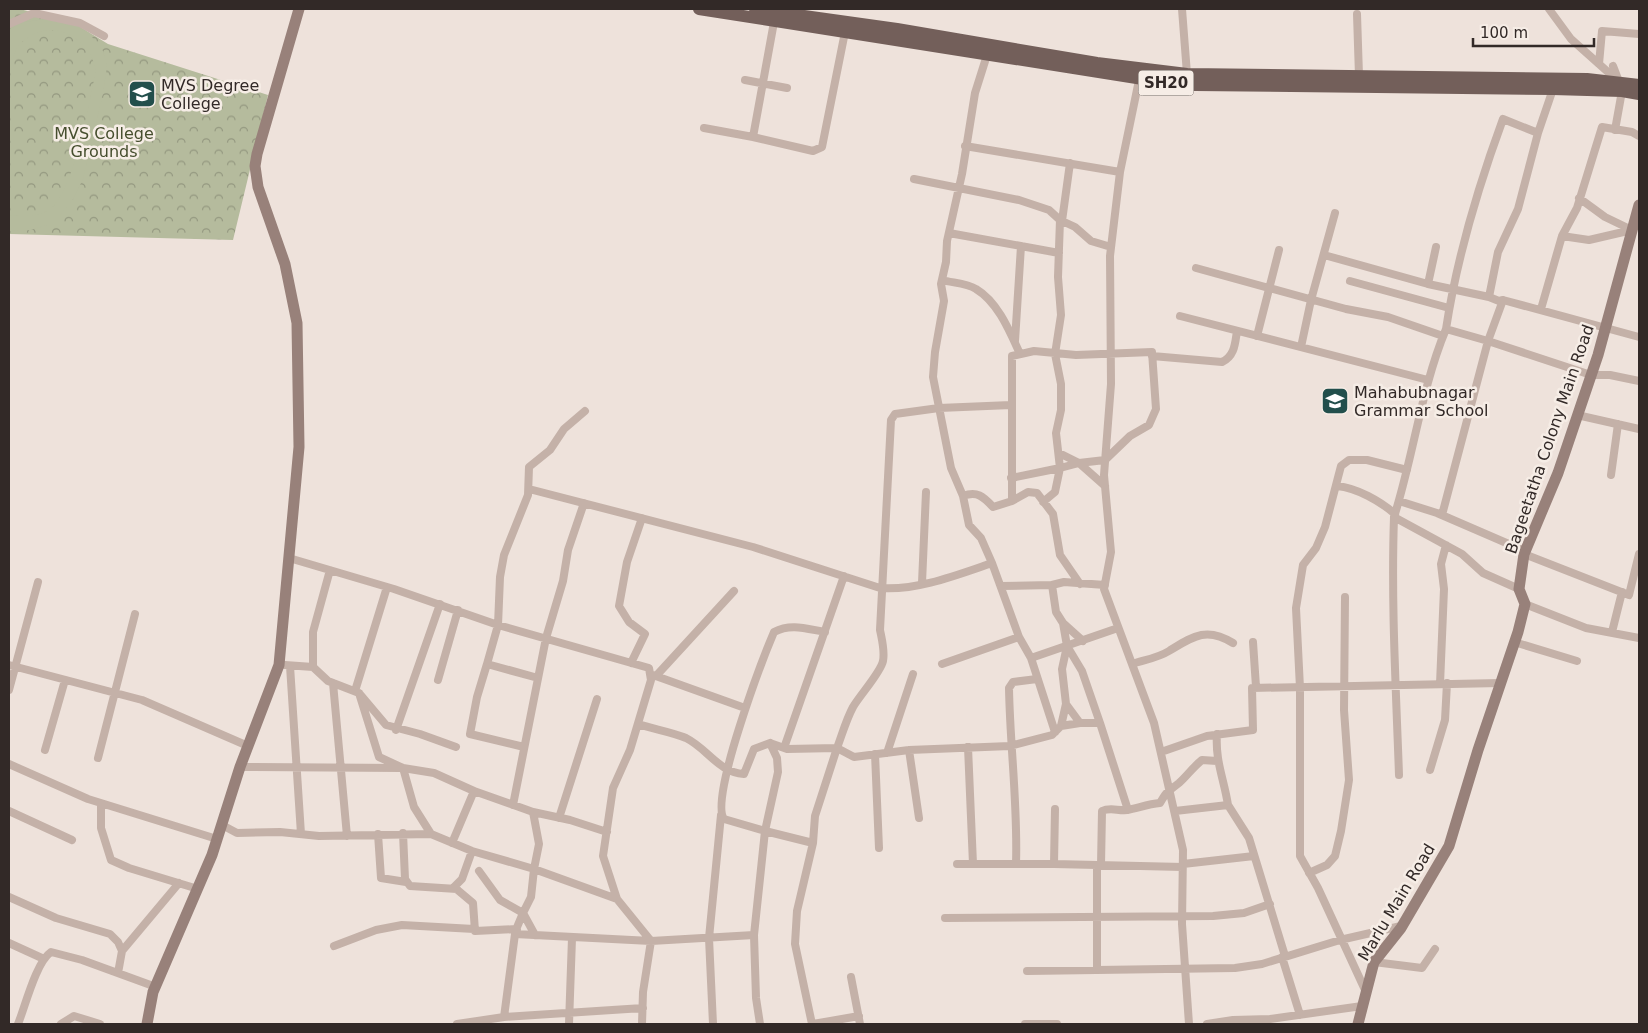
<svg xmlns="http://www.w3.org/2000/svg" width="1648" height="1033" viewBox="0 0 1648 1033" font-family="'DejaVu Sans',sans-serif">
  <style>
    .forest { fill: url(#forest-crowns) }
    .pitch { fill: #b5bb9d }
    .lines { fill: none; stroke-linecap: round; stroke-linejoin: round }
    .street { stroke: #c4b1a8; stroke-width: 8 }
    .secondary { stroke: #98817a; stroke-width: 11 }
    .primary { stroke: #735f5a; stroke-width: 12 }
    .labels { text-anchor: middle; stroke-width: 5; stroke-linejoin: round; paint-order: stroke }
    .shield { fill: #f6ede6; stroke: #6d6460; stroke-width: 1 }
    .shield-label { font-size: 15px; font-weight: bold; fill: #322927 }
    .poi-label { font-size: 16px; fill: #322927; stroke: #f6ede6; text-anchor: start }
    .park-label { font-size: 16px; fill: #464e2e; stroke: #f6ede6 }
    .street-label { font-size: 16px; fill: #322927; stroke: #f6ede6 }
  </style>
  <defs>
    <pattern id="forest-crowns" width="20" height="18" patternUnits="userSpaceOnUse" patternTransform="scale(1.25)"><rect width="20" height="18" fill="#b5bb9d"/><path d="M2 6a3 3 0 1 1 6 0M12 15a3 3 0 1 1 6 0" fill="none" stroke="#949880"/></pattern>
  </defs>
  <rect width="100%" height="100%" fill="#eee2db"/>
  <path class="forest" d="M9 9H20L77 25 108 44 268 95 233 240 9 234Z"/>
  <path class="pitch" d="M44 19 77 25 89 33 103 51 107 66 103 93 83 179 73 199 59 217 47 225 31 230 12 231H9V215C22 217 39 217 50 209 74 192 90 99 96 70 90 41 59 20 32 35 26 39 20 42 17 48 13 55 11 66 9 74V30L19 23Z"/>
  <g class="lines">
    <path class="street" d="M1182 9 1187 74
      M1549 9 1571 39 1618 81 1622 91 1615 130
      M1357 14 1359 76
      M9 24 34 13 80 23 104 36
      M987 55 975 93 962 174 947 241 946 262 941 284 944 301 935 352 933 377 951 468 963 496 969 525 981 538 992 563
      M1599 64 1602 31 1639 34
      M1613 66 1618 79
      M745 80 787 88
      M1139 80 1120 172 1110 256 1111 384 1104 475 1111 552 1104 589 1154 723 1183 850 1182 924 1189 1024
      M704 128 753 137 774 22
      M1538 133 1518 209 1498 252 1489 297 1499 301 1503 300 1488 341 1446 329C1457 257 1478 187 1503 119L1538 133 1553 89
      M753 137 813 151 822 147 845 32
      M965 146 1120 172
      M914 179 1019 200 1049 210 1060 220 1075 227 1091 241 1111 247
      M1579 198 1605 217 1632 230
      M1062 221 1070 163
      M1632 230 1589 240 1562 236 1577 208 1602 127 1632 132 1639 136
      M949 233 1059 253
      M1324 255 1428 284 1489 297
      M1196 268 1346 309 1388 317 1443 336
      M942 280C953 283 967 283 976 289 998 302 1010 332 1020 354
      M1350 281 1449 308
      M1428 284 1436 247
      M1503 300 1639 337
      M1541 309 1562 236
      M1180 316 1428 380
      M1446 329C1421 389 1414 454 1394 517L1462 554 1483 573 1519 589
      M1257 336 1279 250
      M1015 341 1021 246
      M1301 347 1311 300 1335 213
      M1152 356 1222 362C1235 356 1235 343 1237 331
      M1577 415 1639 429
      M1059 453 1079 463 1060 468 1056 433 1061 410V384L1055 354 1061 315 1058 277 1060 220
      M1611 475 1618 424
      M1011 478 1060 468 1055 492 1043 502
      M1337 486C1357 488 1380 501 1395 514
      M529 489 753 547 880 588C916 591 957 575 992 563L1019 637 1031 658 1118 628
      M963 496C977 491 983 496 993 507L1012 501V356L1034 351 1076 355 1152 352 1156 409 1149 425 1130 436 1105 460 1079 463 1105 486
      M1012 501 1028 492 1037 493 1053 514 1060 555 1080 584
      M1399 501 1437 513 1525 551
      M1442 515 1488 341 1591 375H1610L1639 381
      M1394 517C1391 603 1396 689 1399 775
      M1524 554 1629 595 1639 554
      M289 558 394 589 498 625 649 668 651 680 630 750 613 788 603 856 617 899 651 941 643 992 642 1024
      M922 583 926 492
      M1001 586 1052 585
      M1525 604 1586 628 1639 638
      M1612 632 1622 592
      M1083 641 1063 623 1056 612 1052 585 1064 582 1105 585
      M1253 642 1256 687
      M1514 642 1577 661
      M1031 658 1055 732
      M631 663 645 634 629 622 619 606 627 562 642 518
      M487 664 498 625 500 577 504 555 528 495 529 467 550 450 564 429 585 411
      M942 664 1019 637
      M1132 664C1144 660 1158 658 1169 651 1192 637 1206 626 1233 643
      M9 665 142 700 248 746
      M285 665 313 667 328 681 359 693
      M290 666 301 834
      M313 667V632L330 570
      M653 675 745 708
      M656 676 734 591
      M438 680 458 610
      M333 683 347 836
      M1440 684 1444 589 1441 564 1446 545
      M9 690 38 582
      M355 691 387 587
      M1066 704 1062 669 1067 646
      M1100 723 1128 810
      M638 724C653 729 672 732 686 738 708 749 718 772 744 774L754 749 770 743 787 749 837 748C842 735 846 720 853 707 860 695 881 672 883 661 885 651 882 640 880 630L891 420 895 414 939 408 1011 405
      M1061 726 1080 723
      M396 730 440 604
      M770 743 777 758 778 772 765 831 813 843
      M524 747 470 734 477 697 487 664 538 678
      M968 747 973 864
      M784 748 844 576
      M45 750 65 680
      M909 750 919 818
      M1161 752 1207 736 1253 730 1252 688 1500 683
      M887 753 913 674
      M875 754 879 848
      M98 758 135 614
      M9 764 88 799 217 839
      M240 767 401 768
      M403 768 379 757 359 693 386 725 420 734 456 747
      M1430 770 1445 720 1447 683
      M474 791 533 812 570 820 607 832
      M101 804V828L111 860 129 868 198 889
      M513 805 546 638 563 581 568 550 584 503
      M1228 805 1249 838 1285 956
      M9 811 72 840
      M1175 811 1228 805C1224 779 1215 761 1217 734
      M559 818 597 699
      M222 825 237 833 280 832 319 836 431 834 472 851 534 869 539 844 533 812
      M403 833 405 879 410 886 457 889
      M378 834 381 878 406 882
      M431 834 414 807 403 768 434 773 474 791 452 843
      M472 851 462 879 454 887 473 903 475 931 517 929
      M957 864H1054L1183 867
      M1016 864C1018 805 1010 747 1009 688L1013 682 1037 679
      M1054 864 1055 809
      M1183 864 1254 856
      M1097 865V970
      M1101 865 1102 811C1110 807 1118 811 1127 810 1138 808 1148 804 1160 803 1168 789 1168 792 1179 783 1187 776 1193 767 1202 760L1217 761
      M479 871 500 900 523 913 515 932
      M1309 873 1327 865 1335 856 1341 831 1349 780 1344 710 1345 597
      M9 897 56 918 110 934 118 942 122 951 118 973
      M945 918 1213 916 1244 913 1270 904
      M535 935 523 913 531 897 534 869 617 899
      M9 943 44 959
      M334 946 376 930 402 925 474 929
      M122 951 179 883
      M1282 957 1300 1015
      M1374 962 1422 968 1435 949
      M1027 971 1235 968 1262 964 1340 940 1401 926
      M851 977 860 1024
      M1366 992 1318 888 1300 856V688L1296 608 1303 565 1316 548 1325 527 1341 466 1349 460H1367L1407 470
      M504 1017 515 934 651 941 754 935
      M1233 1020 1270 1019 1362 1006
      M18 1024C25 1007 36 962 51 952L82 960 156 987
      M61 1024 74 1016 100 1024
      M457 1024 504 1017 643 1008
      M569 1024 572 938
      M713 1024 709 938 721 815
      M760 1024 756 998 754 935 765 831 724 819C709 799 763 658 774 632 791 623 807 629 825 632
      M812 1024 795 944 797 911 813 843 815 816 837 748 854 757 909 750 1010 746 1052 735 1061 726 1066 704 1080 723H1100L1082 671 1067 646 1063 623
      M813 1024 859 1016
      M1025 1024H1057
      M1207 1024 1233 1020V1024"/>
    <path class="secondary" d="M147 1024 153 992 212 855 240 767 279 665 299 447 297 323 285 264 258 187 255 166 257 154 299 9
      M1358 1024 1374 962 1401 928 1449 846 1478 750 1518 632 1525 604 1519 589 1524 554 1558 473 1598 355 1639 205"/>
    <path class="primary" d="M699 9 1168 83 1195 85 1553 89 1622 91 1639 94
      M755 9 897 29 1097 63 1187 74 1587 79 1639 85"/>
  </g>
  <defs>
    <g id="university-square" transform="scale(1.4375)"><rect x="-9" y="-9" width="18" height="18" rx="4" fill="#224f4c" stroke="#f6ede6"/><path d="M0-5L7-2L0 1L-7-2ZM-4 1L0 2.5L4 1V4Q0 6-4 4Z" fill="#fff"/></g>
    <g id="school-square" transform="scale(1.4375)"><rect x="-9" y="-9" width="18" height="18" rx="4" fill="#224f4c" stroke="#f6ede6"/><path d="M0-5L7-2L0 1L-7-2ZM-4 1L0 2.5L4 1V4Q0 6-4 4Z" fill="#fff"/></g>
  </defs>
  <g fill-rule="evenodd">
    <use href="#university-square" x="142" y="94"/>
    <use href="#school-square" x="1335" y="401"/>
  </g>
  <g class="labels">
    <rect class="shield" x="1138.5" y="70.5" width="55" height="25" rx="4"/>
    <g class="shield-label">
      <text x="1166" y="88">SH20</text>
    </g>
    <g class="poi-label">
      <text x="161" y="91">MVS Degree<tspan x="161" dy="18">College</tspan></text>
      <text x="1354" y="398">Mahabubnagar<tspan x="1354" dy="18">Grammar School</tspan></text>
    </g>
    <g class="park-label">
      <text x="104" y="139">MVS College<tspan x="104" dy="18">Grounds</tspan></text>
    </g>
    <g class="street-label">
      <text transform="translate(1549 439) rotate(-71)" y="6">Bageetatha Colony Main Road</text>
      <text transform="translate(1396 902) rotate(-59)" y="6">Marlu Main Road</text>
    </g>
  </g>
  <rect width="1648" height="1033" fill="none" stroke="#322927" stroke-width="20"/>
  <path d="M1473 38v8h121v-8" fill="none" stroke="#322927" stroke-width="2.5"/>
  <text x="1480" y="38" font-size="15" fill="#322927" stroke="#f6ede6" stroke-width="4" paint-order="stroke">100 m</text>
</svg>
